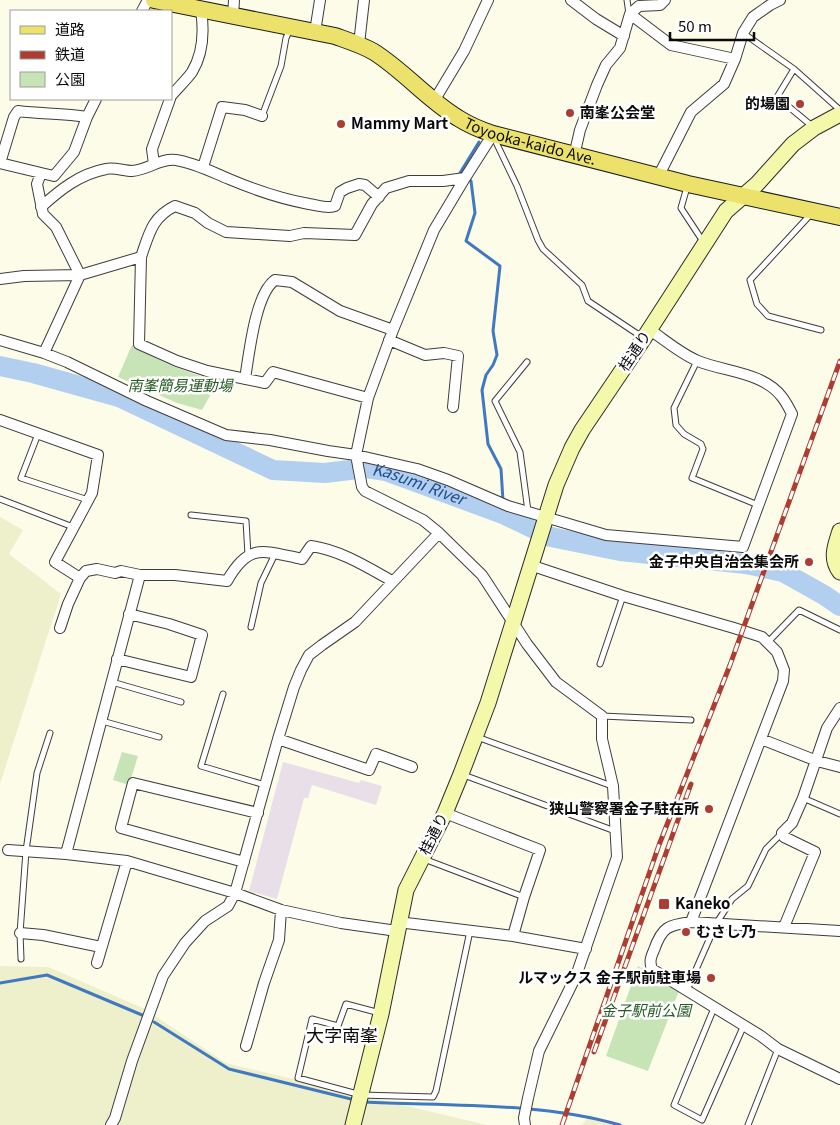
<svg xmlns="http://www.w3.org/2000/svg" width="840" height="1125" viewBox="0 0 840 1125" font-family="Georgia,'Noto Sans JP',serif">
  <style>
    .industrial { fill: #e9dfe8 }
    .farmland { fill: #eef0cc }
    .green { fill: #c7e4b7 }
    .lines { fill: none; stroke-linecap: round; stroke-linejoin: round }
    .stream { stroke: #4179c0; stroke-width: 3 }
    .river { stroke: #b3cff0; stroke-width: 20 }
    .lane-casing { stroke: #3d3d3d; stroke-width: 7 }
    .street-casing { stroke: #3d3d3d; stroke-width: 12 }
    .secondary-casing { stroke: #2c2c2c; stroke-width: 17 }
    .primary-casing { stroke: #1b1b1b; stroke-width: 18 }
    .lane { stroke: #fff; stroke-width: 5 }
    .street { stroke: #fff; stroke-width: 10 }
    .secondary { stroke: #f4f8aa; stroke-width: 15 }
    .primary { stroke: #ece16b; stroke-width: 16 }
    .rail-casing { stroke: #ad3d30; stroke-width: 5 }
    .rail { stroke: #fff; stroke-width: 3; stroke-dasharray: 9; stroke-linecap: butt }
    .poi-dot { fill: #ad3d30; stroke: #fff; stroke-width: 2 }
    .labels { text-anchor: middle; stroke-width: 5; stroke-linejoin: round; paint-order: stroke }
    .poi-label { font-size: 15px; font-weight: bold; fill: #0a0a0a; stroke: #fff; text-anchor: end }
    .street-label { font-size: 15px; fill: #0a0a0a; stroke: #fff }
    .park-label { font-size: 15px; font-style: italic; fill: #255b22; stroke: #fff }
    .water-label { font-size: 16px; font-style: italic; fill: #204e8f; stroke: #fff }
    .quarter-label { font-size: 18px; fill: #0a0a0a; stroke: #fff }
  </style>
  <rect width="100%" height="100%" fill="#fdfce9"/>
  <path class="industrial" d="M283 762 359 783 361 780 382 786 376 805 312 785 308 798H304L277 899 249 891Z"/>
  <path class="farmland" d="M0 517 23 530 9 554 61 594 0 784Z
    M0 966 48 967 143 1008 226 1063 487 1125H0Z
    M589 1115 622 1125H582Z"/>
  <path class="green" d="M132 345C159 362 188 373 218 381L202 410 177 403 118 377Z
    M122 752 138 756 129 785 113 780Z
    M638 966 679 991 648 1071 606 1056Z"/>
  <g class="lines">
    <path class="stream" d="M462 175 460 173 479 142
      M468 178 471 181 475 213 466 241 500 266 493 331 497 355 493 365 486 375 482 390 488 444 501 469 503 501
      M503 507V514
      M0 983 47 975 142 1015
      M154 1022 229 1069 355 1100
      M364 1102C446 1106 541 1102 620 1125"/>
    <path class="river" id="s1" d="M0 366 33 373 119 397 273 470 325 473 366 468 386 471 503 514 551 537 620 551 746 564 783 572 824 595 840 606"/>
    <g class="lane-casing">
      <path id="lane" d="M627 0 629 14
        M743 33 794 69 840 110
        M794 69 777 97 812 126
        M262 116 281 66 286 38 290 29
        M494 138 517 186 538 240 543 249 582 285 588 301 642 337
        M687 187 681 208 704 243
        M811 214 750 280 757 304 768 316 821 330
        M697 361 674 408 676 425 684 434 701 444 703 449 692 478 758 505
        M527 362 495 401 520 452 528 511
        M38 434 21 478 88 500
        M0 499 73 527
        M191 515 246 521 248 555
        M251 627 261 583 275 554
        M768 642 799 610 840 630
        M600 664 623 596
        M112 682 181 702
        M223 694 201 766 265 785
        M602 716 691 720
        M102 721 159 737
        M477 737 612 786
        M461 774 615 831
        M803 798 840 814
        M424 859 524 897
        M21 959 20 933 26 851 37 773 50 733
        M687 990 716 924 732 899 748 886 766 849 782 833
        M714 1008 674 1105 702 1120 744 1025
        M380 1013 346 1004 338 1026 312 1019 298 1078 361 1095 433 1097 436 1091 470 931
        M748 1125 778 1049"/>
    </g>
    <g class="street-casing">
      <path id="street" d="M571 0 596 19 624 36
        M142 11 148 0
        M630 14 671 45 735 59
        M233 16 234 0
        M315 32 320 0
        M359 44 364 0
        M171 96C177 89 188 78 192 72 203 54 204 30 201 10
        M96 99 87 117 74 152 54 176 41 173 37 184 43 214 56 227 80 275 141 257C149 234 152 217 175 206L195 213 208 223 226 232 290 236 304 233 355 235 372 204 386 188 409 181H443L465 178
        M434 101 464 51 488 0
        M493 134 465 178 434 230 393 330 368 398 356 455 362 487 365 491 423 520 439 533 482 575 527 644 556 682 602 716V739L613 786 617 857 576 976 539 1051 528 1098 524 1118 525 1125
        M574 156 580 130 597 85 606 65 620 48 630 14 639 6 660 5 665 0
        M154 164 152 149 170 99
        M203 167 222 107 245 110 262 116
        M41 173 0 163 14 117 18 111C41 114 64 113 87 117
        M658 177 691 112 724 84 735 59 743 33 753 17 770 5 780 0
        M41 207C61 189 80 174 106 169 114 167 124 171 132 171 148 170 160 158 176 160 195 163 212 172 229 179 255 190 282 199 309 204 317 205 328 209 335 206L340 192 347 188 359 184 365 185 379 197
        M141 257 139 344 177 361 207 371 265 383 273 372 368 398
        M0 279 24 276 80 275 44 353
        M0 340 44 353 67 362 147 401 226 435 270 440 328 451 356 455 417 469 448 480 508 506 606 535 743 547 792 414C789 408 786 402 782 397 763 372 725 372 698 361 681 354 665 340 650 330
        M389 340 425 355 444 353 458 356 453 407
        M245 379C249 355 255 294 275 280L292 282 340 311 393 330
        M0 420 98 455 92 493 55 562 80 578 86 571 97 569 115 573 121 571 140 575H175L227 581C249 542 263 551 302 559L311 546C340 550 367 567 392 581
        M530 565 623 596 734 628 762 637 777 652 784 670 783 681 691 922
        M60 628 68 604 80 578
        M117 659 191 677 202 635 169 624 129 614
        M278 739 369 770 376 754 412 767
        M761 739 817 761 840 767
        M445 813 540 850 524 897 513 936
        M8 850 66 854 127 861 235 893 281 910 341 923 397 931
        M66 854 140 575
        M244 862 121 828 133 783 258 813
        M398 922 513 936 586 949
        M784 927 815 852 784 837 782 833 792 823 803 798 827 728 840 708
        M840 931 691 922C668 925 662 927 654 950 651 957 649 961 652 969L761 1036 778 1049 840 1079
        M20 933 43 935 101 947
        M97 963 127 861
        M246 1046 264 983 279 940 281 910
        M111 1125 115 1118 132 1061 163 976 185 943 205 921 228 906 235 893 278 739 294 687 301 670 309 655 322 645 355 622 439 533"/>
    </g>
    <g class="secondary-casing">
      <path id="secondary" d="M840 531C835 546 830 559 840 572
        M353 1125 381 1014 406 890 445 813 461 774 488 703 556 485 572 448 582 430 644 338 726 211 757 184 793 144 814 128 840 114"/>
    </g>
    <g class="primary-casing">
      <g id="primary">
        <path id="s2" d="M154 0 335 36C349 41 362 45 374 52 404 71 428 100 458 118 469 125 481 130 493 134L688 184 840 217"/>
      </g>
    </g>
    <use href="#lane" class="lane"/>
    <use href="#street" class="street"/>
    <use href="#secondary" class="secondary"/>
    <use href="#primary" class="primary"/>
    <g class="rail-casing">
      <path id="rail" d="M594 1052 691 784
        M562 1125 659 845 730 665 840 361"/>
    </g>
    <use href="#rail" class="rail"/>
  </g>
  <g class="poi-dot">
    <circle cx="800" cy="104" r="5"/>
    <circle cx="570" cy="113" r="5"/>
    <circle cx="341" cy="124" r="5"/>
    <circle cx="809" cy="562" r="5"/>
    <circle cx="709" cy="809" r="5"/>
    <rect x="658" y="898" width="12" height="12" rx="2.5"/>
    <circle cx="686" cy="932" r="5"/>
    <circle cx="711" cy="978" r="5"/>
  </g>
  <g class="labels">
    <g class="poi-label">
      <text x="790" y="109">的場園</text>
      <text x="580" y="118" text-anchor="start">南峯公会堂</text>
      <text x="351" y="129" text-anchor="start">Mammy Mart</text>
      <text x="799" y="567">金子中央自治会集会所</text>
      <text x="699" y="814">狭山警察署金子駐在所</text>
      <text x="675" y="909" text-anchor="start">Kaneko</text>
      <text x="696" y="937" text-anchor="start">むさし乃</text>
      <text x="701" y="983">ルマックス 金子駅前駐車場</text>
    </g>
    <g class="street-label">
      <text dy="5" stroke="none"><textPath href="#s2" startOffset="410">Toyooka-kaido Ave.</textPath></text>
      <text transform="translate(635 351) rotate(-56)" y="5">桂通り</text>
      <text transform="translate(434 834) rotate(-63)" y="5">桂通り</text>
    </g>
    <g class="park-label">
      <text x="180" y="391">南峯簡易運動場</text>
      <text x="646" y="1016">金子駅前公園</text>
    </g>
    <g class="water-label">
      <text dy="6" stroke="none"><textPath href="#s1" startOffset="442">Kasumi River</textPath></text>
    </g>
    <g class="quarter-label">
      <text x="342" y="1042">大字南峯</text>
    </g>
  </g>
  <rect x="10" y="10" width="162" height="90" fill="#ffffff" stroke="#9d9d9d"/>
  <rect x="20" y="26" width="25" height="8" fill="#ece16b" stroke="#9d9d9d"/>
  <text x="55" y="35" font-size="15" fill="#0a0a0a">道路</text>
  <rect x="20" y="51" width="25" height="8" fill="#ad3d30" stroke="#9d9d9d"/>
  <text x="55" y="60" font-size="15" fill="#0a0a0a">鉄道</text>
  <rect x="20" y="72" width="25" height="15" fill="#c7e4b7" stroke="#9d9d9d"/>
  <text x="55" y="85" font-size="15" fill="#0a0a0a">公園</text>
  <path d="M670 32v8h84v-8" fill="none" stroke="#0a0a0a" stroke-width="2.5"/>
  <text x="678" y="32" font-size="15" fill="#0a0a0a" stroke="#ffffff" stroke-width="4" paint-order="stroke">50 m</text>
</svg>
